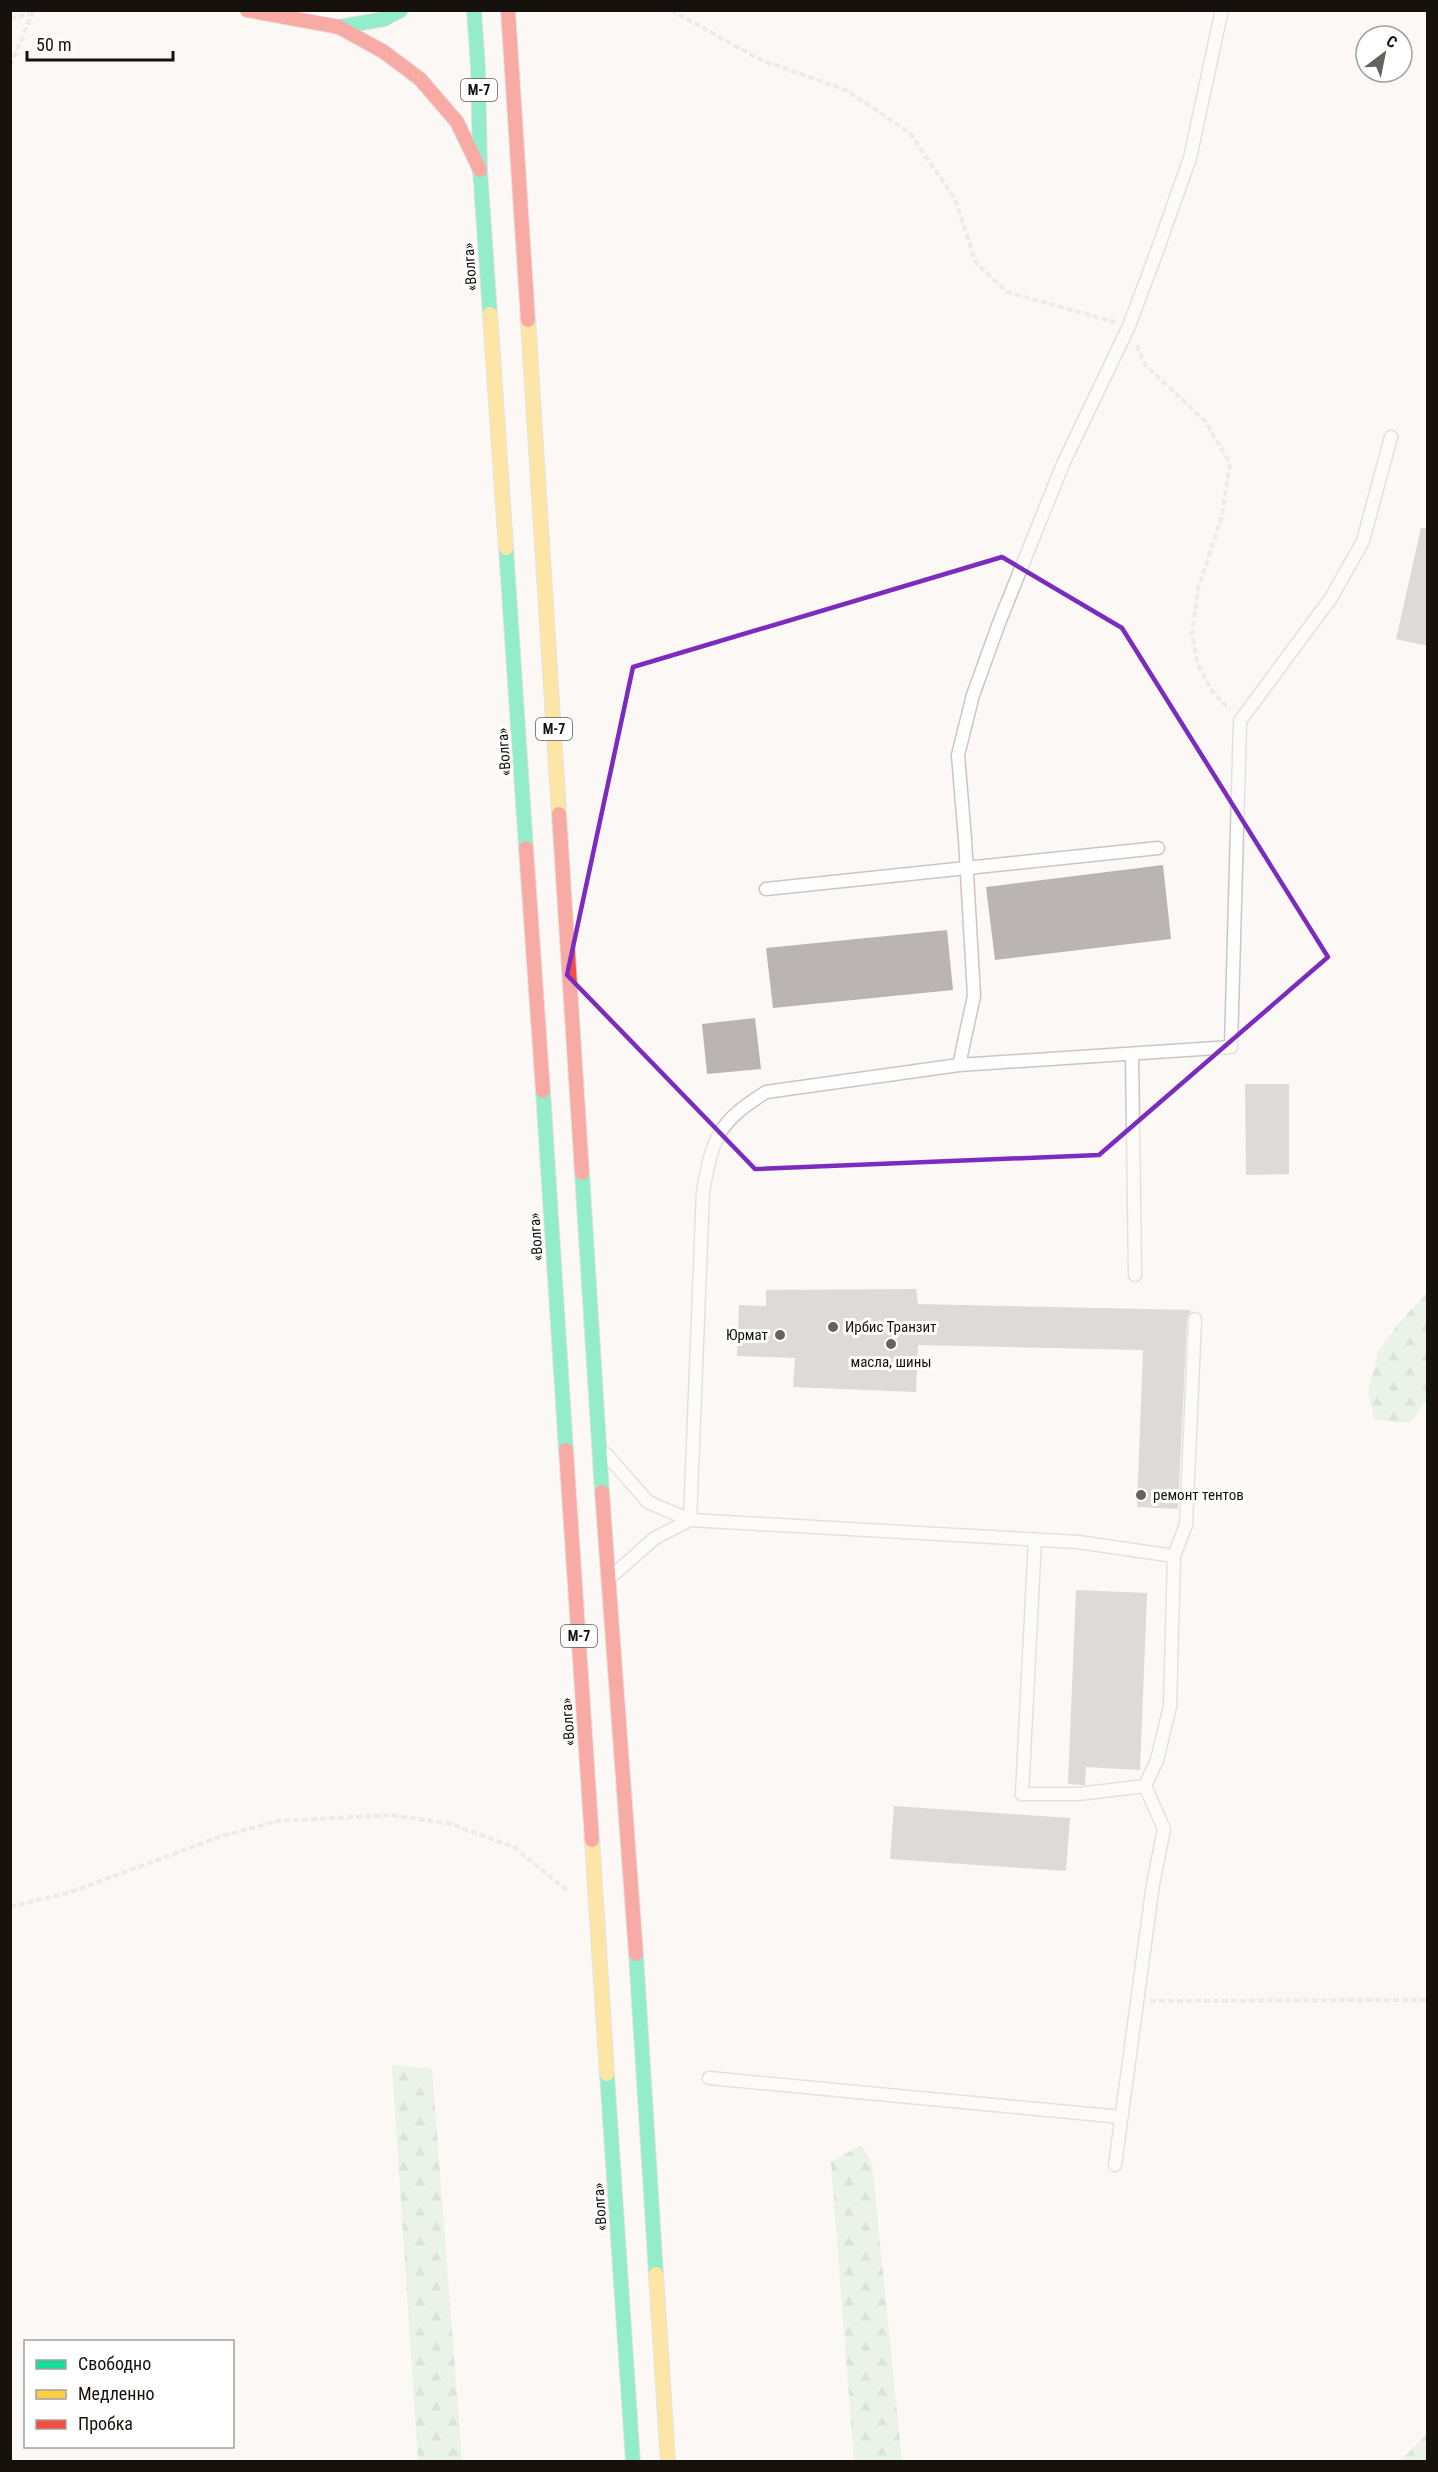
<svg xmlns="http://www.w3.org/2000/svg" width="1438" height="2472" viewBox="0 0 1438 2472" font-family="'Roboto Condensed',sans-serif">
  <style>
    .forest { fill: url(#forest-firs) }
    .building { fill: #bab5b2 }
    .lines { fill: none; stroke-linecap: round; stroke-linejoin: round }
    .lane-casing { stroke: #cbc6c3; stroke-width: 15 }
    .fast-casing { stroke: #cbc6c3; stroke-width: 16 }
    .slow-casing { stroke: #cbc6c3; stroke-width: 16 }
    .jam-casing { stroke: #cbc6c3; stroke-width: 16 }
    .path { stroke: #dddcdb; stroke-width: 4; stroke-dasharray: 6 3; stroke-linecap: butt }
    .lane { stroke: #fefefe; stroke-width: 12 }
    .fast { stroke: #16e098; stroke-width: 14 }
    .slow { stroke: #ffcf43; stroke-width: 14 }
    .jam { stroke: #f24e42; stroke-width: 14 }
    .marked { fill: none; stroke: #7b2cbf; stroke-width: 4.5; stroke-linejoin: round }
    .poi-dot { fill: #67625e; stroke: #fff; stroke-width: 2 }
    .labels { text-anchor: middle; stroke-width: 6; stroke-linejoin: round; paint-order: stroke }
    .shield { fill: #fff; stroke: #5d5856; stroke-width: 1.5 }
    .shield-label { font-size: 14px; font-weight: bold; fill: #17110d }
    .street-label { font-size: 15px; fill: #17110d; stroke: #fff }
    .poi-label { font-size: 15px; fill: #17110d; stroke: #fff; text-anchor: start }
  </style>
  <defs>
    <pattern id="forest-firs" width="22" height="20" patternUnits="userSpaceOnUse" patternTransform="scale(1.5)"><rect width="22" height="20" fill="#d4ecdc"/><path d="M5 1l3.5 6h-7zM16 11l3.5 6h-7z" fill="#b5c9bc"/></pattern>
  </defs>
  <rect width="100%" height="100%" fill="#fbf8f5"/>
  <path class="forest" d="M1427 1293V1400L1410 1423 1375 1420 1368 1392 1378 1352 1399 1323Z
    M392 2065 432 2069 462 2461H418Z
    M861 2145 872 2163 902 2461H854L831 2162Z
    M1427 2434V2461H1400Z"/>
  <path class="building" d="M1421 528H1428V646L1396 639Z
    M1163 865 1171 939 995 960 986 887Z
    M947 930 953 990 773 1008 766 948Z
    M755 1018 761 1069 707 1074 702 1024Z
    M1245 1084H1289V1174L1246 1175Z
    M916 1289 918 1304 1191 1310 1187 1319 1178 1509 1137 1507 1143 1350 918 1345 916 1392 793 1387 795 1358 737 1356 739 1305 766 1306V1290Z
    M1076 1590 1147 1593 1140 1770 1086 1767 1085 1785 1068 1784Z
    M894 1806 1070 1818 1066 1871 890 1859Z"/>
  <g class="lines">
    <g class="lane-casing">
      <path id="lane" d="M766 889 1158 848
        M1132 1054 1135 1275
        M959 1065 974 996 965 839 958 755 973 695 999 623 1063 464 1129 326 1157 251 1190 158 1221 14
        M606 1454 648 1502 690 1520 1078 1542 1174 1556 1170 1706 1157 1760 1145 1786 1078 1794H1022L1035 1539
        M690 1520 703 1191C713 1137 718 1122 766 1092L959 1065 1231 1047 1240 721 1331 598 1363 541 1391 437
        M1174 1556 1186 1525 1195 1319
        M613 1575 655 1538 690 1520
        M709 2078 1121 2117
        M1115 2165 1153 1884 1164 1829 1145 1786"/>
    </g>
    <g class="fast-casing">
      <path id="fast" d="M474 10 478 67 480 170 490 314
        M339 27 384 19 401 10
        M506 548 526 848
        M543 1091 566 1450
        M582 1173 602 1492
        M636 1954 656 2274
        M607 2074 633 2462"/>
    </g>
    <g class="slow-casing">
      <path id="slow" d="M490 314 506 548
        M528 320 559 814
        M592 1840 607 2074
        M656 2274 668 2462"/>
    </g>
    <g class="jam-casing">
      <path id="jam" d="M247 10 339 27 384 52 420 79 457 122 480 170
        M508 10 528 320
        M559 814 582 1173
        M526 848 543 1091
        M566 1450 592 1840
        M602 1492 636 1954"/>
    </g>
    <path class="path" d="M671 10 761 60 846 90 910 133 955 199 976 263 1007 292 1115 322
      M10 19 33 12
      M10 66 34 10
      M1137 345 1145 365 1205 421 1230 463 1222 516 1198 589 1192 635 1198 665 1212 691 1230 710
      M10 1907 71 1892 219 1837 277 1821 392 1815 451 1824 514 1847 569 1892
      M1150 2001 1428 2000"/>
    <use href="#lane" class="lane"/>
    <use href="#fast" class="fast"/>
    <use href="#slow" class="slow"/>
    <use href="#jam" class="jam"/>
  </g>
  <path d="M0 0H1438V2472H0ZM1002 557 1122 628 1328 957 1099 1155 755 1169 567 975 633 667Z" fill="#fbf8f5" fill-opacity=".55" fill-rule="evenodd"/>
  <path class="marked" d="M1002 557 1122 628 1328 957 1099 1155 755 1169 567 975 633 667Z"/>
  <g class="poi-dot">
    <circle cx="833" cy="1327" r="6"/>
    <circle cx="780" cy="1335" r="6"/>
    <circle cx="891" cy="1344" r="6"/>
    <circle cx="1141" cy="1495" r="6"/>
  </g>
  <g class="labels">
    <g class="shield">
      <rect x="461" y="79" width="36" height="22" rx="4.5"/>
      <rect x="536" y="718" width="36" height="22" rx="4.5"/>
      <rect x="561" y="1625" width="36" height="22" rx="4.5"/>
    </g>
    <g class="shield-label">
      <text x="479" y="95">М-7</text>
      <text x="554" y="734">М-7</text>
      <text x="579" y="1641">М-7</text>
    </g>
    <g class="street-label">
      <text transform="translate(470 267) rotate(-94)" y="5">«Волга»</text>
      <text transform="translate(504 752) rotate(-94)" y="5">«Волга»</text>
      <text transform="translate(536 1237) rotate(-94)" y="5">«Волга»</text>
      <text transform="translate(568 1722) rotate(-94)" y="5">«Волга»</text>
      <text transform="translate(600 2207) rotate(-94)" y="5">«Волга»</text>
    </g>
    <g class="poi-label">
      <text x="845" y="1332">Ирбис Транзит</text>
      <text x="768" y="1340" text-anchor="end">Юрмат</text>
      <text x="891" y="1367" text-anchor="middle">масла, шины</text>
      <text x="1153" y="1500">ремонт тентов</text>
    </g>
  </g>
  <rect width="1438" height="2472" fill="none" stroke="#17110d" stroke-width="24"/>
  <rect x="24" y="2340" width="210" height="108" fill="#ffffff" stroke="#a2a09e" stroke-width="1.5"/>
  <rect x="36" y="2360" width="30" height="9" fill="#16e098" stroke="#a2a09e" stroke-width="1.5"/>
  <text x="78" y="2370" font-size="18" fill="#17110d">Свободно</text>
  <rect x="36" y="2390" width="30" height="9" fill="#ffcf43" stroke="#a2a09e" stroke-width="1.5"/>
  <text x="78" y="2400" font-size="18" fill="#17110d">Медленно</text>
  <rect x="36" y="2420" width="30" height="9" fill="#f24e42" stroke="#a2a09e" stroke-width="1.5"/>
  <text x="78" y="2430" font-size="18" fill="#17110d">Пробка</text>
  <g transform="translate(1384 54) rotate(32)"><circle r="28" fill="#ffffff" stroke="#a2a09e" stroke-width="1.5"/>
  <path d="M0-4.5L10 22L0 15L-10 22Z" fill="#67625e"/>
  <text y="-9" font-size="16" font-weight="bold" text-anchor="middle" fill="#17110d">С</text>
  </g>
  <path d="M27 51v9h146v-9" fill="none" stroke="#17110d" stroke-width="3"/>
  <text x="36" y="51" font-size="18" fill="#17110d" stroke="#ffffff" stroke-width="4.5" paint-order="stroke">50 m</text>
</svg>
